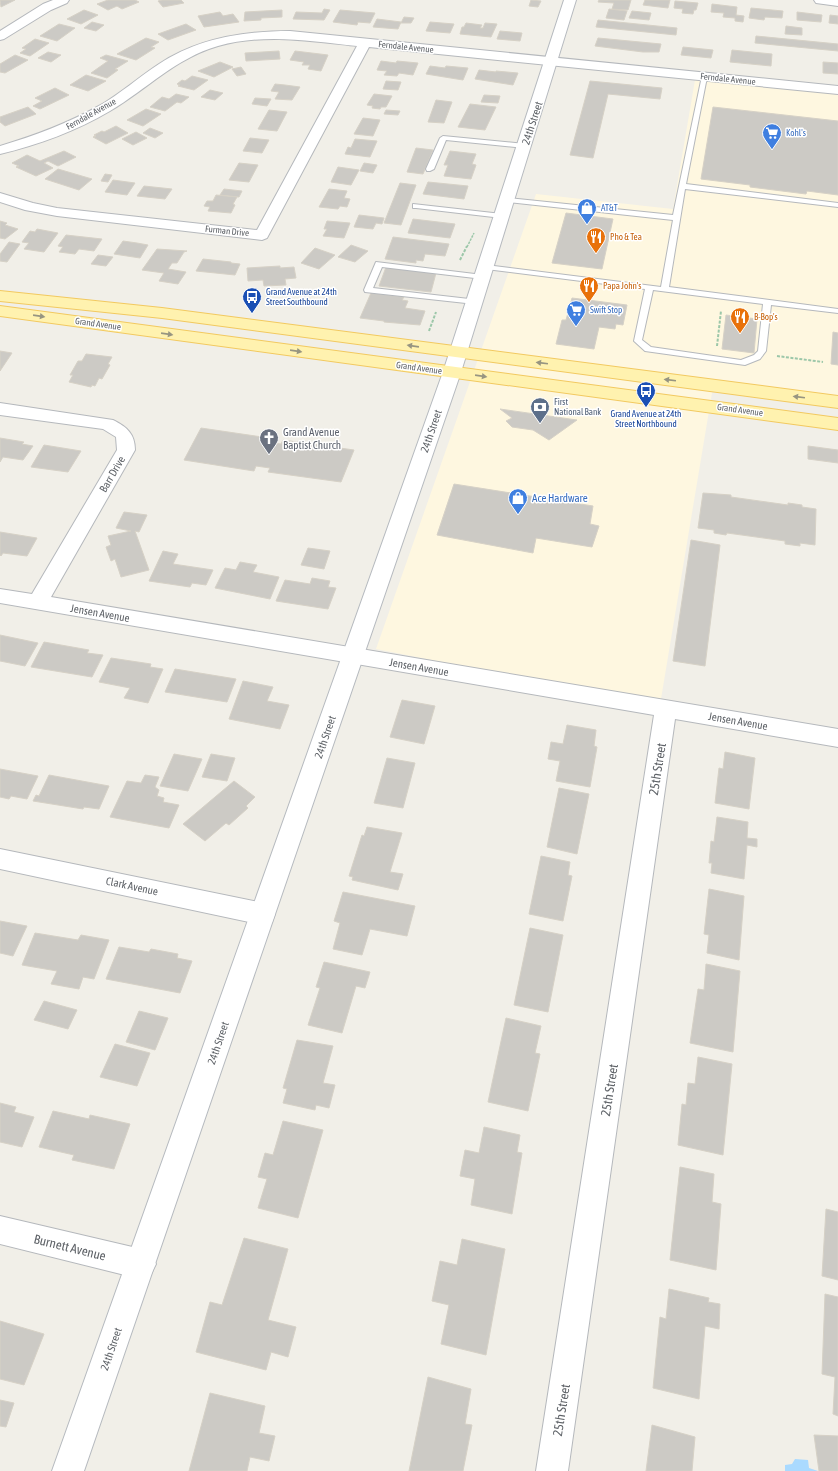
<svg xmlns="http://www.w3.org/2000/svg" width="838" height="1471" viewBox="0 0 838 1471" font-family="'Asap Condensed',sans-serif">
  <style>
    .commercial { fill: #fef7e0 }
    .water { fill: #aadaff }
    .building { fill: #cccac5; stroke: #d6d1c6 }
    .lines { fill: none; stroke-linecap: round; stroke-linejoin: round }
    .lane-casing { stroke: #b5b8bc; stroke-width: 2 }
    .street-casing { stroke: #b5b8bc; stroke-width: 2 }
    .secondary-casing { stroke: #b6babf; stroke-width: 2 }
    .primary-casing { stroke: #f2c960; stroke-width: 2 }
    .path-far1 { stroke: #9cc7a9; stroke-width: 1.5; stroke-dasharray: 2.5 1; stroke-linecap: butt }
    .path { stroke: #9cc7a9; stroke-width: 2; stroke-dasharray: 3 1.5; stroke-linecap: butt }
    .lane { fill: #fff; fill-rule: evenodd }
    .street { fill: #fff; fill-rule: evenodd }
    .secondary { fill: #fff; fill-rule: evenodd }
    .primary { fill: #fff2af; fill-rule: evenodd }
    .oneway { fill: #979581 }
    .labels { text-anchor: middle; stroke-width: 3; stroke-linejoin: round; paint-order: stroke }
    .far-street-label { font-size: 9px; fill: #5f6368; stroke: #fff }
    .far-shop-label { font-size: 9px; fill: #366cbe; stroke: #fff; text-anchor: start }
    .far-food-label { font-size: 9px; fill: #c56008; stroke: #fff; text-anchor: start }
    .far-transit-label { font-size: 9px; fill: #164399; stroke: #fff; text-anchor: start }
    .far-service-label { font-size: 9px; fill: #4e5e75; stroke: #fff; text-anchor: start }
    .street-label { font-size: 11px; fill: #5f6368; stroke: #fff }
    .worship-label { font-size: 11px; fill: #5b616d; stroke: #fff; text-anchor: start }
    .shop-label { font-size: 11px; fill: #366cbe; stroke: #fff; text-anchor: start }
    .near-street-label { font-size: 13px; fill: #5f6368; stroke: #fff }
  </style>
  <rect width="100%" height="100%" fill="#f1efe8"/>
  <path class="commercial" d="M695 80 838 92V398L714 381 660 705 376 649 536 194 673 209Z"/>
  <path class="water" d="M795 1459 808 1460 809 1468 818 1471H785V1465L792 1464Z"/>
  <path class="building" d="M0 0H15L1 7Z
    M108 0H135L139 2 122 9 117 6 108 10 97 4Z
    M162 0H181L184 3 163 7 158 1Z
    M531 0 541 1 538 7 529 6Z
    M599 0H631L628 10 612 9 614 3 598 2Z
    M645 0H670L668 8 643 5Z
    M675 1 698 3 696 10H694L693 14 682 13 683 9 674 8Z
    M712 4 737 7 736 15 744 16 743 22 735 21V18L723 17 724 13 711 12Z
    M751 8 783 11 782 18 765 17 764 20 749 18Z
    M324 9 330 10 324 20 293 19 296 12 322 13Z
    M609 9 627 11 624 20 606 18Z
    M84 10 98 15 81 24 67 19Z
    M282 10V17L261 18V20L244 21 245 12Z
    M340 10 375 13 370 23 358 22 357 25 333 22Z
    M632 11 651 13 649 20 629 18Z
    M220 12 223 16 233 14 239 22 204 27 198 16Z
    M797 12 822 15 821 22 797 20Z
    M830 15 838 16V24L829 23Z
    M404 17 414 18 411 23H401Z
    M377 19 401 22 398 29 373 27Z
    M598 20 677 28 676 35 596 27Z
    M92 22 104 25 96 31 84 28Z
    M430 22 454 24 450 33 426 31Z
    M466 23 482 25 480 28H483L485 23 497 24 491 37 460 34 462 27H464Z
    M59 24 75 28 57 41 40 36Z
    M186 24 196 30 168 40 158 34Z
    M786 26 802 28V35L785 34Z
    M500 31 522 33 520 41 497 39Z
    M756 36 838 44V51L755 43Z
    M146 38 159 42 151 47 155 48 136 60 117 54Z
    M598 38 661 44 659 52H643L595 46Z
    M35 39 49 43 30 56 20 53 26 49 22 48Z
    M683 47 713 50 711 58 681 55Z
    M732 50 772 54 771 66 730 62Z
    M279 51 280 59 246 61 245 53Z
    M295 51 320 54 328 55 321 71 308 69 310 65H302L304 62 290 60Z
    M48 52 61 55 51 62 38 58Z
    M15 55 28 60 5 73 0 72V64Z
    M106 55 128 61 115 69 118 70 107 78 91 73 108 61 100 58Z
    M381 61 396 63 397 61 418 63 413 75 399 73 397 76 384 75 387 71 377 70Z
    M220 62 233 67 214 77 198 71Z
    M823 62 838 63V74L823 73Z
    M430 66 445 68 446 66 468 68 463 80 426 74Z
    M241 67 246 74 237 76 232 69Z
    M479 70 496 72V71L518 73 513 85 475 79Z
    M86 75 106 81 88 91 70 85Z
    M192 76 208 80 194 90 178 86 180 85 177 84 182 80 185 81Z
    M386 81 401 82 398 90 383 89Z
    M590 81 662 88 660 99 608 94 593 158 570 155Z
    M275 84 285 85 300 87 292 100 275 99 279 92 271 91Z
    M55 88 69 95 40 109 33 106 42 101 35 98Z
    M210 90 223 93 215 100 201 97Z
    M176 94 189 97 181 103 177 102 165 111 150 107 162 97 169 99Z
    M374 94 392 96 386 107H381L380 109 372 108 373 106 367 105Z
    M484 95 500 96 498 103 481 102Z
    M255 98 271 99 267 106 252 104Z
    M436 100 452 102 444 123 428 122Z
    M470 104 496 107 485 130 458 127Z
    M28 107 36 114 5 126 0 122V117Z
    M713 107 838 121V195L807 191 806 194 750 187V185L701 179Z
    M146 109 161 114 143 126 127 120Z
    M269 110 287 112 277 131 258 129Z
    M386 110 400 111 398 115 384 114Z
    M363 118 380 120 373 136 354 134Z
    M116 126 128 133 106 144 93 137 96 136 94 135 102 131 104 132Z
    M150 128 163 133 155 138 143 133Z
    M136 132 147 138 133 145 122 139Z
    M250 138 269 140 262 153 243 151Z
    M355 139 377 141 370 157 345 154 348 147 351 148Z
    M416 148 433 150 423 174 407 172Z
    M64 151 76 157 58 166 48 161 44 163 53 168 36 176 16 167 19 166 12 163 27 155 40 161Z
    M450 151 476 154 472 164 476 165 471 179 444 176 448 165H444Z
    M239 163 258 165 249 182 229 180Z
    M364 163 377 165 373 173 360 171Z
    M338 167 359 170 351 185 331 182Z
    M58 169 92 179 79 190 45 179Z
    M105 174 112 175 108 182 101 181Z
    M113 180 135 183 127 195 105 192Z
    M428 182 468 186 464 199 423 194Z
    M400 183 416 185 401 225 384 223Z
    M144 186 172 189 165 199 137 196Z
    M224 189 242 191 239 197 220 195Z
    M329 189 347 191 344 198 350 199 347 207 340 206 338 209 319 207Z
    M216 195 237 197 233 204 235 205 231 213 208 211 210 207 204 206 207 201H213Z
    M566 213 613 219 602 269 552 263Z
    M359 215 384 218 382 224 376 223 373 229 354 227Z
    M413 219 455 224 450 238 408 233Z
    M0 221 7 223 5 225 18 229 5 239 0 238Z
    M327 221 350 223 344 238 323 236 327 229H324Z
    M37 229 58 233 44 252 24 249 29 243 22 242 30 231 35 232Z
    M66 235 102 239 94 251 79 249 75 254 59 252 63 247 58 246Z
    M393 237 449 244 445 256 425 254 423 261 416 260V263L385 259Z
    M123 241 137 243 148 245 140 258 114 254Z
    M9 242 20 244 7 262 0 261V254Z
    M351 245 368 251 355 262 338 257Z
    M315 248 335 255 319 269 301 263Z
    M157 249 187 251 184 252 177 263H172L168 269 186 272 178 284 159 281 164 273 142 270Z
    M98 255 113 257 106 266 91 264Z
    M203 259 231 262V263L240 264 235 275 196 271Z
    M280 266V268L294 267 296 278 285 279 286 285 264 286 263 280 248 281 247 268Z
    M386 267 436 273 431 292 379 286Z
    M371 293 404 297 402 300 408 301 405 308 425 311 420 325 384 322V321L360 318Z
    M572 298 627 305 623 325 616 324 615 329 599 327 594 349 556 344 562 320H566Z
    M726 315 757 319 754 353 722 349Z
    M833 332 838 333V365L831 364Z
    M0 351 12 353 0 371Z
    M86 354 112 357 108 364 110 365 102 379 99 378 95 386 92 385 91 387 69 382 73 375H70L78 361H82Z
    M500 409 577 420 549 440 533 430 512 427 506 421 512 418Z
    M201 428 269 438 267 442 281 444 283 440 354 450 341 482 268 472 270 468 256 466 254 471 184 460Z
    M0 438 24 442 22 444 33 446 23 460 3 457 0 462Z
    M44 445 81 451 68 472 31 467Z
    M808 446 838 450V463L808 459Z
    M454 484 593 506 590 524 599 526 592 547 536 538 533 553 437 535Z
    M703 493 731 495V497L788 505V503L802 505V507L816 509 815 545 800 543V546L785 544V541L727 533 726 535 714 533V530L698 528Z
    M124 512 147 515 139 532 135 531 149 570 121 577 115 559 111 561 106 547 111 545 108 536 131 531 116 528Z
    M0 532 37 538 27 556 3 553 1 556 0 555Z
    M691 540 720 545 705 666 673 661Z
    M308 548 330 551 324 569 301 565Z
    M163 551 178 554 173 564 213 570 206 585 192 583 190 587 149 581Z
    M240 562 257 565 253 572 279 577 270 599 215 588 225 568 236 570Z
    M312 578 330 581 328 587 336 588 328 609 276 601 285 580 310 584Z
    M0 635 38 643 25 666 0 661Z
    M44 642 89 650 87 653 103 655 92 677 31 667Z
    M111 658 151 664 150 667 163 669 148 703 124 698 130 688 99 682Z
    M175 669 236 679 227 702 165 692Z
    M243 681 273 687 267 701 289 705 280 729 229 719Z
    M402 700 435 706 424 744 390 737Z
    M567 725 596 730 594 746 597 747 590 787 556 781 560 761 548 759 551 742 563 744Z
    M725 752 755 758 749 809 715 803 719 768 723 769Z
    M174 754 202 759 188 791 160 786Z
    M211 754 235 758 227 781 202 777Z
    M387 758 415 763 403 808 374 803Z
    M0 769 38 776 27 799 11 796 9 799 0 797Z
    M49 775 109 786 99 809 84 807 83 809 33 801 36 795 39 796Z
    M145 775 159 777 155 787 159 790 157 796 164 798 163 802 179 805 169 828 110 817 127 781 141 783Z
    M234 781 255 797 246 806 248 808 229 825 226 823 205 841 183 824Z
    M559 788 589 794 577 854 547 847Z
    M717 817 748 822 747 838 757 839V847L747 845 744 879 711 873 712 863H709L711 841 714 842Z
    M367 827 402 833 390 872 403 874 398 890 352 880 353 877 349 876 362 835 364 836Z
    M541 856 570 862 568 875 572 876 563 921 529 914Z
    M709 889 744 896 739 960 707 953 709 935 704 934Z
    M343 892 415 906 407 936 370 929 362 955 333 949 340 923 334 921Z
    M0 921 27 926 13 956 0 953Z
    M530 928 563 935 548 1012 514 1005Z
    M35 933 78 940 81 935 109 940 94 979 83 977 79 989 51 984 57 971 22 965Z
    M119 947 149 952 151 949 178 954 177 958 192 961 180 993 106 979Z
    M324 962 370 972 365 988 356 986 342 1033 308 1025 320 988 316 987Z
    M706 964 740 971 733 1052 690 1043 698 989 704 990Z
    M44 1001 77 1010 68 1029 34 1020Z
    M139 1011 168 1018 155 1050 126 1042Z
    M506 1018 541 1026 535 1053 540 1054 528 1111 488 1102Z
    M297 1040 333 1046 323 1083 335 1085 329 1108 316 1105 315 1110 283 1103 287 1089 283 1088Z
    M115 1044 150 1053 137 1086 100 1077Z
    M698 1057 732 1064 723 1155 678 1145 682 1104 686 1105 688 1083 695 1084Z
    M0 1103 16 1107 14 1112 34 1117 22 1147 0 1142Z
    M53 1111 89 1119 90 1115 130 1124 114 1169 72 1160 74 1155 39 1147Z
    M283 1121 323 1130 298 1218 258 1208 267 1179 258 1177 265 1153 273 1155Z
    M484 1127 520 1135 517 1152 522 1153 512 1214 471 1205 475 1179 460 1176 465 1150 479 1153Z
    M680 1167 714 1174 712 1202 721 1204 716 1270 670 1260Z
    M826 1209 838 1212V1280L822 1276Z
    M244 1238 288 1249 268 1320 296 1327 288 1357 271 1352 266 1370 196 1352 210 1302 222 1305Z
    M462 1239 505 1249 486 1355 441 1344 449 1305 432 1301 440 1261 457 1265Z
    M669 1289 709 1298 708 1302 720 1304 719 1329 705 1326 699 1399 653 1388 660 1317 666 1319Z
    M825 1294 838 1297V1416L833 1414 835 1377 822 1374Z
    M0 1321 44 1334 24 1385 0 1379Z
    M428 1377 471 1389 465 1424 472 1425 463 1471H409Z
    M210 1393 265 1406 259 1433 275 1436 269 1461 250 1457 247 1471H189Z
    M0 1400 14 1403 6 1427 0 1426Z
    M652 1425 695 1437 692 1471H646Z
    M814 1435 838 1436V1471H819Z"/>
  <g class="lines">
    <g class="lane-casing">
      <path id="lane" d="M702 76 707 77 686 184 838 203V207L685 189 669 287 838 309V313L771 305 766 351 760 359 745 365 645 351 634 341 645 289 486 269 482 267 486 265 661 287 673 220 508 202 504 200 508 198 673 215ZM653 290 763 304 758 351 754 355 741 360 651 347 642 340Z
        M443 136 525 144 529 146 525 148 446 140 434 169 430 171H427L426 169 440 138Z
        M413 204 502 214 506 216 502 218 416 208H413Z
        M376 262 483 275 487 277 483 279 382 267 373 288 478 300V304H475L365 292 364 290Z"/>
    </g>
    <g class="street-casing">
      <path id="street" d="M53 0H69L67 3 51 10 4 39 0 40V31L43 4Z
        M814 0H838V6L816 3Z
        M290 31 838 86V94L369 47 267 238 262 240 57 216 25 210 0 202V193L33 203 57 208 257 230 357 46C311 41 264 33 218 46 176 58 147 89 110 111 76 131 38 145 0 154V146C34 136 68 123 99 106 120 94 139 77 159 64 198 38 244 31 290 31Z
        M0 403 113 420C127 427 135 434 135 450L51 597 838 729V747L675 719 568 1471H536L654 715 0 603V589L32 594 117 450 116 437 103 429 0 415Z
        M0 849 263 903 272 906 275 914 272 922 263 925 0 869Z
        M0 1216 141 1249 151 1254 156 1264 151 1274 141 1279 0 1244Z"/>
    </g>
    <g class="secondary-casing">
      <path id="secondary" d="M564 0H576L461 372 84 1471H52L443 372Z"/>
    </g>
    <g class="primary-casing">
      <path id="primary" d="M0 291 162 308 838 396V408L162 318 0 301Z
        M0 306 838 418V430L0 316Z"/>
    </g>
    <path class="path-far1" d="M467 247 474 233"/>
    <path class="path" d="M460 260 467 246
      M429 331 436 312
      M717 346 721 311
      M777 356 823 362"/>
    <use href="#lane" class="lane"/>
    <use href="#street" class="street"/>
    <use href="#secondary" class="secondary"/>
    <use href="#primary" class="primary"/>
  </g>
  <defs><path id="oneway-solid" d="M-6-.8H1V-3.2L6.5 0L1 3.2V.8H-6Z"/></defs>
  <g class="oneway">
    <use href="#oneway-solid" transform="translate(39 316) rotate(8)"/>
    <use href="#oneway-solid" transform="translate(167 334) rotate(8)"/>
    <use href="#oneway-solid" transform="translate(413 346) rotate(-172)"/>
    <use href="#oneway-solid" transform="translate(296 351) rotate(8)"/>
    <use href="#oneway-solid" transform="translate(542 363) rotate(-173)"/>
    <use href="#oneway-solid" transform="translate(481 376) rotate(8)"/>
    <use href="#oneway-solid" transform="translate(670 380) rotate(-173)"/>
    <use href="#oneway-solid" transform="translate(799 397) rotate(-173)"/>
  </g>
  <defs>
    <g id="supermarket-pin" transform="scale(1)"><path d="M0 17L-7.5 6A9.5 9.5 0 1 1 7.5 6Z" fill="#3f7fe0" stroke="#fff"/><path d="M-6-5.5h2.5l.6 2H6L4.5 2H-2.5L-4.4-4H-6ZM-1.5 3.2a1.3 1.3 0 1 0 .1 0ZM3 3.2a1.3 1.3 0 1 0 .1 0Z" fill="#fff"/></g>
    <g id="shop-pin" transform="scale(1)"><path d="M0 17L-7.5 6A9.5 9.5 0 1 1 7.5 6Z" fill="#3f7fe0" stroke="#fff"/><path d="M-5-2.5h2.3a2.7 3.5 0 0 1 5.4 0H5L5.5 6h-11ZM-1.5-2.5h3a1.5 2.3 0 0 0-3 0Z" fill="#fff"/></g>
    <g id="restaurant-pin" transform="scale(1)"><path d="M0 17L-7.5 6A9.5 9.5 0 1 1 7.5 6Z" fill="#e8710a" stroke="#fff"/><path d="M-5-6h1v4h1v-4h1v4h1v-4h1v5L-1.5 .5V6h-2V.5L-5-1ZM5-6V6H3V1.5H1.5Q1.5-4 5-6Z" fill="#fff"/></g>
    <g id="bus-pin" transform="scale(1)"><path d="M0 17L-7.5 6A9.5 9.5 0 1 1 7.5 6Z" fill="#1a4fb4" stroke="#fff"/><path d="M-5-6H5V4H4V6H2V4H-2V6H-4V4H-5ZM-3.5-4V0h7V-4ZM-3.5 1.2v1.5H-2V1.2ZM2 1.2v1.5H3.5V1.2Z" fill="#fff"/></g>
    <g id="bank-pin" transform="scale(1)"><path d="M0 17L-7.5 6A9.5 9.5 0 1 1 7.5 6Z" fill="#5c6f8a" stroke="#fff"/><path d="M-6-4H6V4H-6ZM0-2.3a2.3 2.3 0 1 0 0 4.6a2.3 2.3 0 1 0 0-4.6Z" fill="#fff"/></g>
    <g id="church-pin" transform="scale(1)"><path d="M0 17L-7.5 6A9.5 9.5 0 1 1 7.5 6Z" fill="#6b7280" stroke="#fff"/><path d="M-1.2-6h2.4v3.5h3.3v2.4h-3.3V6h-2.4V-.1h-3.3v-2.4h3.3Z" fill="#fff"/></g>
  </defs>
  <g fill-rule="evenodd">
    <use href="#supermarket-pin" x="772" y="133"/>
    <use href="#shop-pin" x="587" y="208"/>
    <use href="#restaurant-pin" x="596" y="237"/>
    <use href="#restaurant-pin" x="589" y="286"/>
    <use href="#bus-pin" x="252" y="297"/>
    <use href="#supermarket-pin" x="576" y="310"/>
    <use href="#restaurant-pin" x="740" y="317"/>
    <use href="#bus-pin" x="646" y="391"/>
    <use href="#bank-pin" x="540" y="407"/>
    <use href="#church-pin" x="269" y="438"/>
    <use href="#shop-pin" x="518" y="498"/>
  </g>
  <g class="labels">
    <g class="far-street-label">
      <text transform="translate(406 47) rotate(6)" y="3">Ferndale Avenue</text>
      <text transform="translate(728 79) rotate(6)" y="3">Ferndale Avenue</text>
      <text transform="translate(91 114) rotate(-29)" y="3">Ferndale Avenue</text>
      <text transform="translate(227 231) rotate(6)" y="3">Furman Drive</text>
      <text transform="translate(98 324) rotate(8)" y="3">Grand Avenue</text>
      <text transform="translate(419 368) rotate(8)" y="3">Grand Avenue</text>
      <text transform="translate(740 410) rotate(8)" y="3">Grand Avenue</text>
    </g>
    <g class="far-shop-label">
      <text x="786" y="136">Kohl's</text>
      <text x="601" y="211">AT&amp;T</text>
      <text x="590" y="313">Swift Stop</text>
    </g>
    <g class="far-food-label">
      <text x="610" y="240">Pho &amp; Tea</text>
      <text x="603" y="289">Papa John's</text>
      <text x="754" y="320">B-Bop's</text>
    </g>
    <g class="far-transit-label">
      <text x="266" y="295">Grand Avenue at 24th<tspan x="266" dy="10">Street Southbound</tspan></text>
      <text x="646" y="417" text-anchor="middle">Grand Avenue at 24th<tspan x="646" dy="10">Street Northbound</tspan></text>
    </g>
    <g class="far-service-label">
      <text x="554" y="405">First<tspan x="554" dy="10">National Bank</tspan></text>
    </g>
    <g class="street-label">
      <text transform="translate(532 123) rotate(-72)" y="4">24th Street</text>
      <text transform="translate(431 431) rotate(-71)" y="4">24th Street</text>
      <text transform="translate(112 474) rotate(-60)" y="4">Barr Drive</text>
      <text transform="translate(100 613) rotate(10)" y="4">Jensen Avenue</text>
      <text transform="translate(419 667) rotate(10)" y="4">Jensen Avenue</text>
      <text transform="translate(738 721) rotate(10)" y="4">Jensen Avenue</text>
      <text transform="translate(325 737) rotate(-71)" y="4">24th Street</text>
      <text transform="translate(132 886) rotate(12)" y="4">Clark Avenue</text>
      <text transform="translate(218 1043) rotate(-71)" y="4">24th Street</text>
      <text transform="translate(111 1349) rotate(-71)" y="4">24th Street</text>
    </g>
    <g class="worship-label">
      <text x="283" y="436">Grand Avenue<tspan x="283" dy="13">Baptist Church</tspan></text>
    </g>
    <g class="shop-label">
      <text x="532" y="502">Ace Hardware</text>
    </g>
    <g class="near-street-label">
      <text transform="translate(657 769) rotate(-81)" y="5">25th Street</text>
      <text transform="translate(609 1090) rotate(-81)" y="5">25th Street</text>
      <text transform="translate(70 1247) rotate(14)" y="5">Burnett Avenue</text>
      <text transform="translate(561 1410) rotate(-81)" y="5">25th Street</text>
    </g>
  </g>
</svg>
